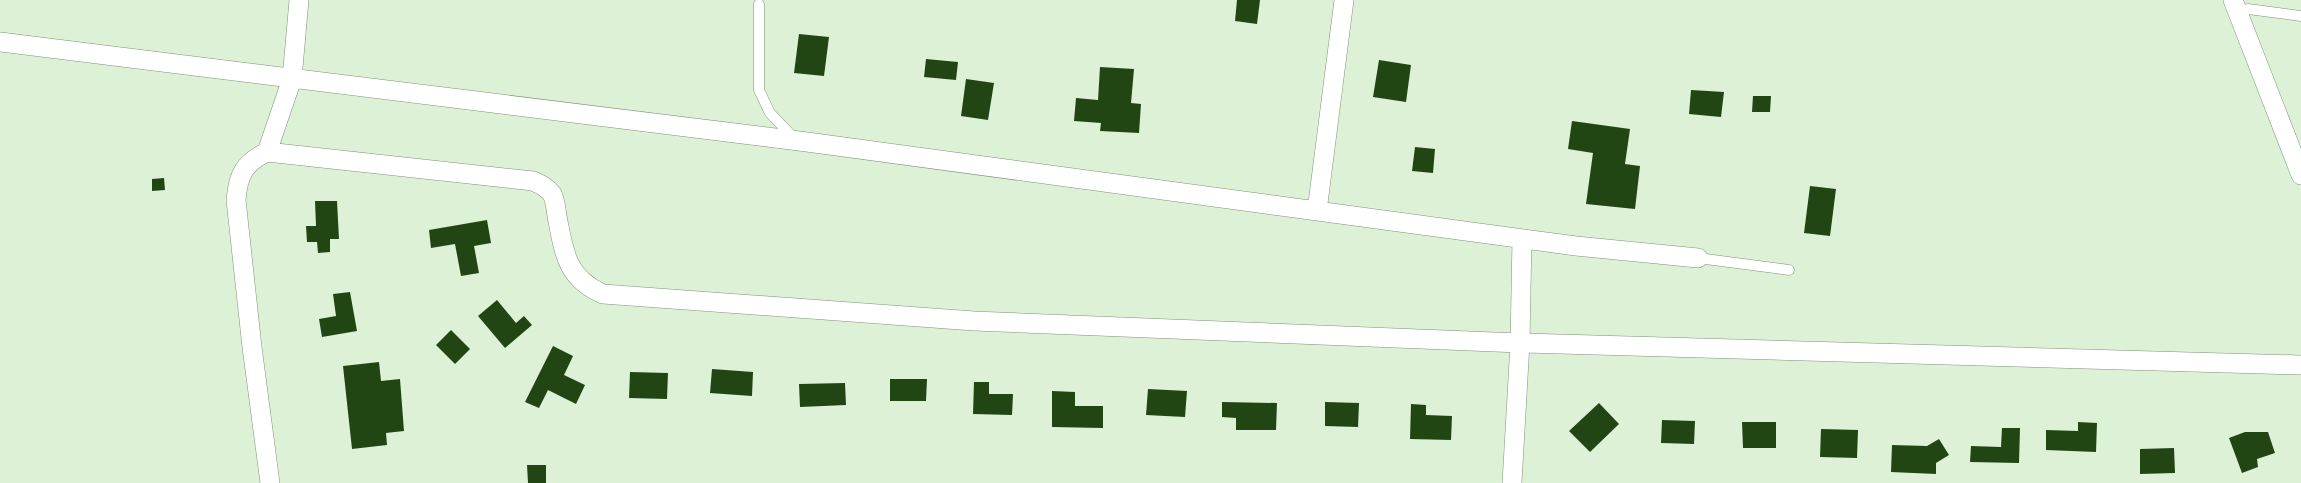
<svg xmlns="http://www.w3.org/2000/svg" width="2301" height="483" viewBox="0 0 2301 483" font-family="'DM Sans',sans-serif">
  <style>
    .building { fill: #214614 }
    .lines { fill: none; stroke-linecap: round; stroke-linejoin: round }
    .service-casing { stroke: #7f927a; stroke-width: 11 }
    .minor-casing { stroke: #7f927a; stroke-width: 20 }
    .service { stroke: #fff; stroke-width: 10 }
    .minor { stroke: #fff; stroke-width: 19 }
  </style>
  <rect width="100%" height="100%" fill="#ddf1d7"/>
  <path class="building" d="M1237 0H1260L1257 24 1235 21Z
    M799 34 829 37 824 76 794 73Z
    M926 59 958 62 956 80 924 77Z
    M1379 60 1411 65 1406 102 1373 97Z
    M1100 67 1134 69 1131 103 1141 104 1139 133 1100 131 1101 123 1074 121 1076 98 1098 100Z
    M966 79 994 83 988 120 961 116Z
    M1691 90 1724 92 1721 117 1689 114Z
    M1753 96H1771L1770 112H1752Z
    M1572 121 1630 129 1625 164 1640 166 1635 209 1586 204 1593 153 1568 149Z
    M1415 147 1435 149 1433 173 1412 171Z
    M164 178 165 190 152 191V179Z
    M1810 186 1836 189 1830 236 1804 233Z
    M315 201H337L339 239H330V252L318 253 317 242H307L306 226H316Z
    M487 220 491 243 474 246 479 273 461 276 455 244 431 248 429 230Z
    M350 292 357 331 322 337 319 319 336 316 333 294Z
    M497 300 516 323 524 316 532 325 505 348 478 316Z
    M451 330 470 349 455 364 436 345Z
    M553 346 573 356 564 375 585 385 576 404 548 390 539 408 525 402Z
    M379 362 381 381 400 379 404 431 386 433 387 445 352 449 343 366Z
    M712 369 753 372 752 396 710 393Z
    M630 372 668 373 667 399 629 398Z
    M890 379H927L926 401H890Z
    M974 382H989V394H1013L1012 415 973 414Z
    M845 383 846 405 800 407 799 384Z
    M1148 389 1187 391 1185 417 1146 415Z
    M1052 391 1075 392V406H1103V428L1052 427Z
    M1222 402 1277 403 1276 430H1236V418L1222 417Z
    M1325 402 1359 403 1358 427 1325 426Z
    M1599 403 1619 424 1590 452 1569 431Z
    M1411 404 1426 405V415L1452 416 1451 440 1410 439Z
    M1662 420 1695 421 1694 444 1661 443Z
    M1742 422H1776V448H1743Z
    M2078 422 2097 423 2096 452 2046 450V430L2078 431Z
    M2002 428H2020L2019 463 1970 462 1971 446 2001 447Z
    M1821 429 1858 430 1857 458 1820 457Z
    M2245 432H2268L2275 453 2257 459 2258 467 2242 473 2229 438Z
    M1939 439 1949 455 1936 463V474L1891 472 1892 445 1927 446Z
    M2174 448 2175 473 2140 474V449Z
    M527 465H546V483H528Z"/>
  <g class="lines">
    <g class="service-casing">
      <path id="service" d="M759 4V90L770 113 791 135 797 137
        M2248 9 2301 16
        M1698 258 1789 270"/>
    </g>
    <g class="minor-casing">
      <path id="minor" d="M2233 0 2301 175
        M0 42 807 142 1576 246 1698 258
        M267 152 292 79 299 0
        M1317 211 1344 0
        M270 483 252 347 236 200C238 175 244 163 267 152L533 181C540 184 547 187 552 194 555 199 556 209 557 216 564 252 566 278 603 294L974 321 1520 343 2301 365
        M1512 483 1520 343 1522 239"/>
    </g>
    <use href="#service" class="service"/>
    <use href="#minor" class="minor"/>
  </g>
</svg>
